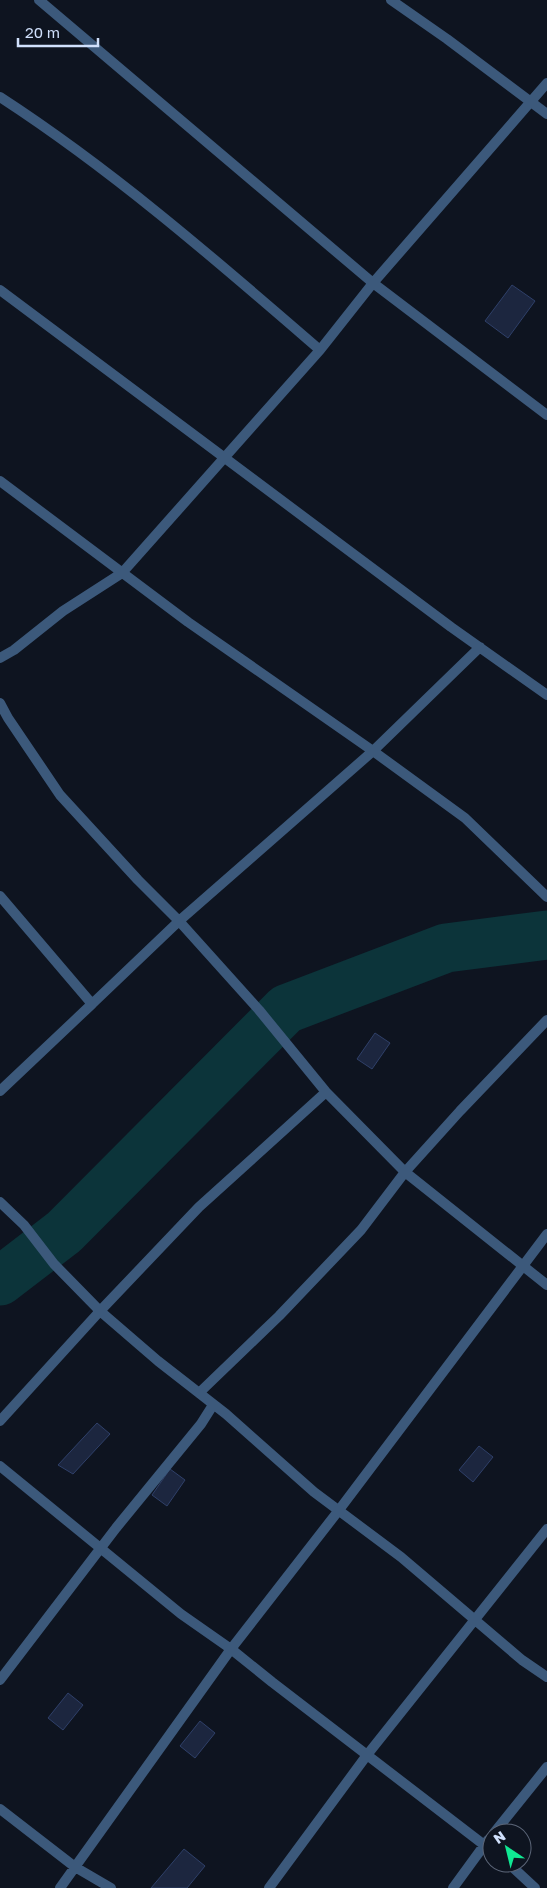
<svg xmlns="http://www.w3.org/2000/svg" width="547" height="1888" viewBox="0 0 547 1888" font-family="'Golos Text',sans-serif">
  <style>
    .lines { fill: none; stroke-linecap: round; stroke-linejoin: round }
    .river { stroke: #0c343a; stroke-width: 49 }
    .building { fill: #1c263f; stroke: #2f4069 }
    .minor { stroke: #3c597b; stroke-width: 10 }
  </style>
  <rect width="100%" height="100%" fill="#0e1420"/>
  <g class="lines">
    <path class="river" d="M0 1281 64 1232 286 1009 446 948 547 935"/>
  </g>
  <path class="building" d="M512 285 535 301 508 338 485 321Z
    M375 1033 390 1043 372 1069 357 1059Z
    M97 1423 110 1434 73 1474 58 1465Z
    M479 1446 493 1457 473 1482 459 1470Z
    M170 1469 185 1480 167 1506 152 1495Z
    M68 1693 83 1705 63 1730 48 1718Z
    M200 1721 215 1733 195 1758 180 1746Z
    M184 1849 205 1866 187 1888H151Z"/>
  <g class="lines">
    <path class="minor" d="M39 0 373 283 547 415
      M391 0 447 39 547 114
      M0 97C114 171 217 261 320 350
      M0 290 451 627 547 695
      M0 481 188 622 373 751 179 921 92 1004 0 896
      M480 647 373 751 465 818 547 897
      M0 658 14 650 63 611 122 573 320 350 373 283 547 83
      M0 703 8 718 60 795 138 880 179 921 259 1010 326 1092 405 1172 547 1285
      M0 1091 92 1004
      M0 1202 24 1225 54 1264 100 1311 158 1361 226 1414 314 1492 401 1557 522 1660 547 1677
      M199 1393 279 1316 361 1230 405 1172 460 1111 547 1020
      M0 1421 100 1311 199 1207 326 1092
      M0 1466 181 1614 231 1649 272 1682 492 1851
      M0 1680 116 1528 201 1424 213 1405
      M0 1809 75 1867 111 1888
      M494 1833 547 1767
      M508 1863 535 1888
      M60 1888 231 1649 339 1510 547 1234
      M269 1888 367 1755 547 1529
      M453 1888 488 1840"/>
  </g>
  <g transform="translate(507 1848) rotate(325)"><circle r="24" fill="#0e1420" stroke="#5c6678"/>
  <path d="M0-4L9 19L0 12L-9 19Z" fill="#10e893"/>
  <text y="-8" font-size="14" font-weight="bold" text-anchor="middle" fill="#d0e0fc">N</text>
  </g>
  <path d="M18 38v8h80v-8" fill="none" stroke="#d0e0fc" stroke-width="2.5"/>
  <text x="25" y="38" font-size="15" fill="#d0e0fc" stroke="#0e1420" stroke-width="4" paint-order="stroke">20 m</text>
</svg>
